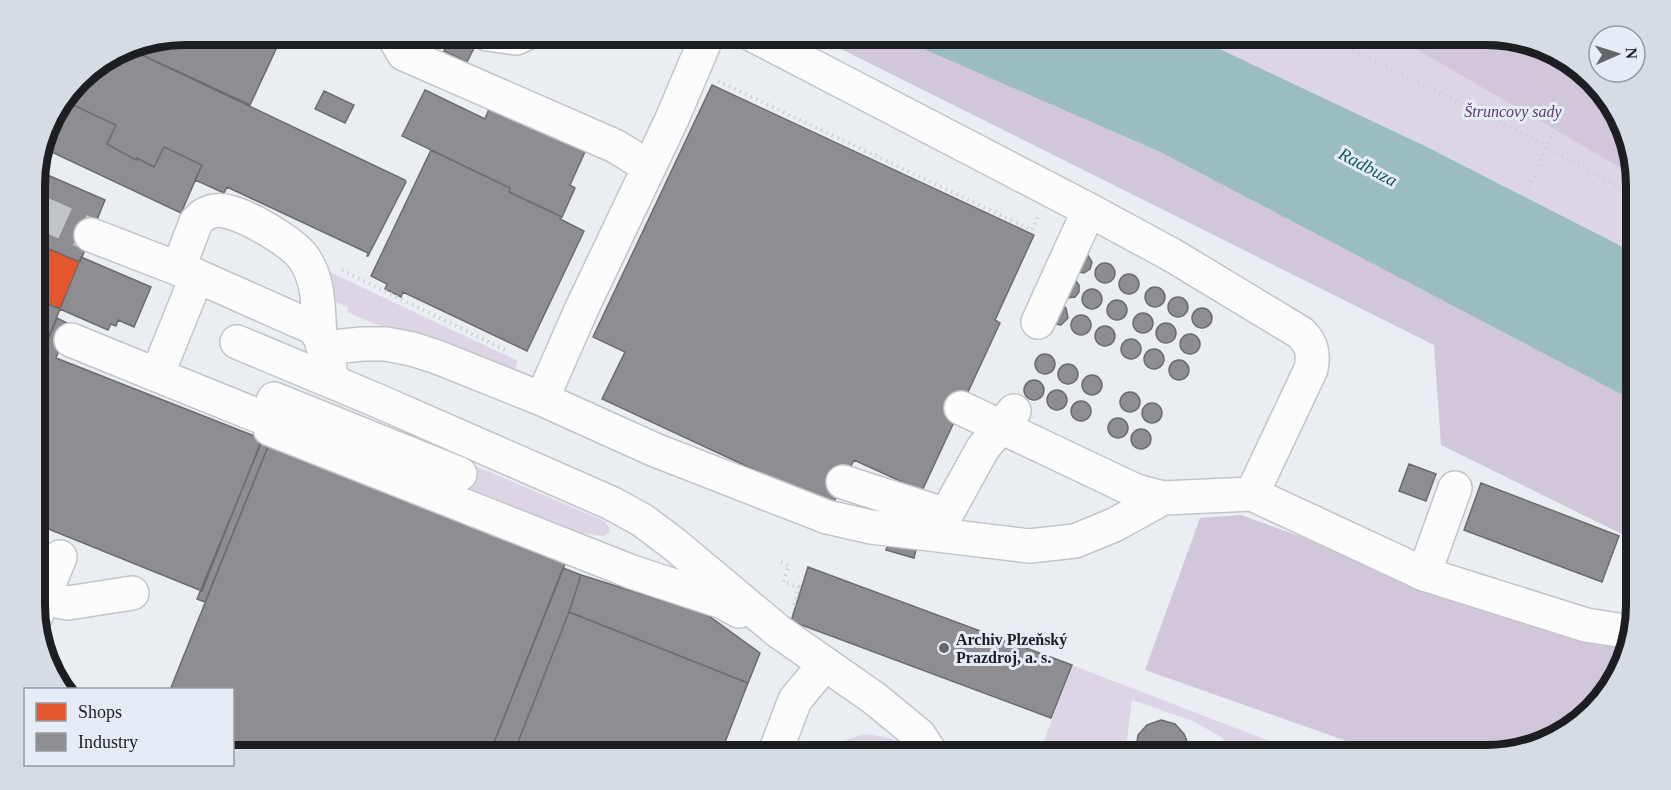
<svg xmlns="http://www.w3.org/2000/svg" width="1671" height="790" viewBox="0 0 1671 790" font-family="'Times New Roman',serif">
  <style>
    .green { fill: #ddd5e6 }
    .forest { fill: #d1c6da }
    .water { fill: #9bbdc0 }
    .shops { fill: #e4572e; stroke: #a8462a; stroke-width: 1.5 }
    .industry { fill: #8d8d92; stroke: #6b6c70; stroke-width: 1.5 }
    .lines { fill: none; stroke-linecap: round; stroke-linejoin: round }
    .minor-tunnel { stroke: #c1c4c8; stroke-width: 33; stroke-dasharray: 33 16; stroke-linecap: butt }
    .minor-casing { stroke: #c2c5c8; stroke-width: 36 }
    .path { stroke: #cfd0d2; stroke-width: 4; stroke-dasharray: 1.5 4.5; stroke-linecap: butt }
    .minor { stroke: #fcfcfd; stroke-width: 33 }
    .poi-dot { fill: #64666a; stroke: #e6ecf5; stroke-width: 2 }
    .labels { text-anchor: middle; stroke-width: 6; stroke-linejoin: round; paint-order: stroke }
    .park-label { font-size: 16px; font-style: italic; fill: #5a3c69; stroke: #e6ecf5 }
    .poi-label { font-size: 16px; font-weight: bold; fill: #1c1e21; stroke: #e6ecf5; text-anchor: start }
    .water-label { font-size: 18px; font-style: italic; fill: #14595d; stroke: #e6ecf5 }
    .rim { fill: none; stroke: #1c1e21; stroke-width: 8 }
  </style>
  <rect width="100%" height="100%" fill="#eaedf2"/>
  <path class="green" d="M1486 34 1544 46 1606 94 1635 166V253L1425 146 1190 35Z
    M317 266 518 361 513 375 416 341 347 312 348 307 333 301Z
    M385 427 604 521 609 527 610 532 603 536 576 532 455 485Z
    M1072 665 1293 750 1291 755H1225L1223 738 1193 721 1132 700 1125 755H1039Z
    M864 734C881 736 905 739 915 755H825L838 743Z"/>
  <path class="forest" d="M813 35H891L1160 152 1636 402V541L1441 445 1434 345Z
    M1392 35H1464C1473 39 1483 42 1492 36L1544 46 1606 94 1635 166V176Z
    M1241 515 1601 646 1626 638 1636 605 1625 663 1570 730 1495 755H1386L1145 670 1200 518Z"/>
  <path class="water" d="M891 35H1190L1425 146 1635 253 1636 402 1160 152Z"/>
  <path class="shops" d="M35 243 80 262 60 309 35 299Z"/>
  <path class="industry" d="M185 34H283L250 105 125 47Z
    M452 34H481L467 62 444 51Z
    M125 47 405 180 406 182 368 256H367L368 253 227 187 224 193 195 180 202 165 164 147 154 167 137 158 136 160 107 144 116 125 71 104 68 112 58 108 86 72Z
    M712 85 1034 235 995 320 1000 323 922 491 854 460 832 506 602 399 625 352 593 337Z
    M425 90 485 119 489 109 585 152 570 185 575 188 562 217 509 192 510 188 402 136Z
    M324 91 354 105 345 123 315 109Z
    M71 104 116 125 107 144 136 160 137 158 154 167 164 147 202 165 181 213 43 148 62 110 68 112Z
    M431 150 510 188 509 192 562 217 560 219 584 231 527 351 403 292 401 297 385 289 387 284 371 276Z
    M36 170 105 200 80 262 35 243Z
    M1087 254 1092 262 1090 269 1084 273 1078 272Z
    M81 257 151 287 134 327 118 320 116 326 111 324 108 330 60 309Z
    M1095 273a10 10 0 1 1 20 0a10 10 0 1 1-20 0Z
    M1119 284a10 10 0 1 1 20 0a10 10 0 1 1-20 0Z
    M1075 280 1079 285V292L1075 297 1066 298Z
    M1145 297a10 10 0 1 1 20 0a10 10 0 1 1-20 0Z
    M1082 299a10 10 0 1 1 20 0a10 10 0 1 1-20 0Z
    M1168 307a10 10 0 1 1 20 0a10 10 0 1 1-20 0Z
    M35 299 60 309 35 371Z
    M1107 310a10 10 0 1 1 20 0a10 10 0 1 1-20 0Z
    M1061 305 1066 308 1068 318 1061 325 1054 324Z
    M1192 318a10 10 0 1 1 20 0a10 10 0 1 1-20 0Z
    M1133 323a10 10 0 1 1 20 0a10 10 0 1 1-20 0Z
    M1071 325a10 10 0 1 1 20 0a10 10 0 1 1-20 0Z
    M57 318 69 324 56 358 262 439 202 591 36 524 35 371Z
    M1156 333a10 10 0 1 1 20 0a10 10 0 1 1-20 0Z
    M1095 336a10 10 0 1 1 20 0a10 10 0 1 1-20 0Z
    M1180 344a10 10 0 1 1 20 0a10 10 0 1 1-20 0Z
    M1121 349a10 10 0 1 1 20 0a10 10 0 1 1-20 0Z
    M1144 359a10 10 0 1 1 20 0a10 10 0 1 1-20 0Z
    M1035 364a10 10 0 1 1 20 0a10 10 0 1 1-20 0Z
    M1169 370a10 10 0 1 1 20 0a10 10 0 1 1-20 0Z
    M1058 374a10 10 0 1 1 20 0a10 10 0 1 1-20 0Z
    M1082 385a10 10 0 1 1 20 0a10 10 0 1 1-20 0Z
    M1024 390a10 10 0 1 1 20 0a10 10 0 1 1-20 0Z
    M1047 400a10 10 0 1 1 20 0a10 10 0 1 1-20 0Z
    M1120 402a10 10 0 1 1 20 0a10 10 0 1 1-20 0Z
    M1071 411a10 10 0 1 1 20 0a10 10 0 1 1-20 0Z
    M1142 413a10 10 0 1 1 20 0a10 10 0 1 1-20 0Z
    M1108 428a10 10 0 1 1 20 0a10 10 0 1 1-20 0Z
    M1131 439a10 10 0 1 1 20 0a10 10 0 1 1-20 0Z
    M262 441 269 444 205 602 197 599Z
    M269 444 566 562 489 755H397L392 753V755H232V690H170Z
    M1409 464 1436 474 1426 501 1399 491Z
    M1481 483 1619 536 1602 582 1464 530Z
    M891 537 917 545 914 558 886 550Z
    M808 567 1072 665 1051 718 791 621Z
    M563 568 581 575 569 612 513 755H489Z
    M581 575 706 614 760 653 748 683 569 612Z
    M569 612 748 683 720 755H513Z
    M1161 720 1175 724 1184 734 1187 741 1185 755H1138L1137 742 1138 735 1147 725Z"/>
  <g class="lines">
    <path class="minor-tunnel" d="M35 210 91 235"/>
    <g class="minor-casing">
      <path id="minor" d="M392 34 404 54 615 146 649 167
        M487 34 516 38 525 34
        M751 34 1089 210 1038 322
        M91 235 197 276 314 328 320 337 330 369
        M178 269 196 222C204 212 217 208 229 212 249 217 291 241 303 257 320 280 318 310 320 337
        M197 276 157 375 266 419 274 399 460 474
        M71 340 157 375
        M237 342 376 400 611 503 642 520 674 544 778 631 874 698 919 735 932 755
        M324 348 362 344H386L412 349 437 357 542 399 655 450 827 517 871 527 1029 546 1075 541 1114 525 1163 498
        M542 399 582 308 672 119 708 34
        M961 408 1136 491 1163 498 1252 494 1311 369C1314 354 1312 344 1301 333L1172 255 1089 210
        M270 429 632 572 723 602 739 611
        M843 482 946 515 983 448 1014 411
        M1252 494 1424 574 1455 488
        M1424 574 1586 625 1631 632
        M36 597 68 603 132 593
        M36 616 60 557
        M774 755 795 700 824 665"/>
    </g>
    <path class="path" d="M1321 34 1521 133 1635 196
      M1514 40 1549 64
      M1554 54C1534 88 1577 121 1603 91
      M718 81 1032 230 1039 214
      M1603 92C1600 102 1603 110 1614 113
      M1529 188 1567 100
      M342 270 507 351
      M781 562 789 566 783 582 799 587 793 608"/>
    <use href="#minor" class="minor"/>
  </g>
  <circle class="poi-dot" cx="944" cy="648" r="6"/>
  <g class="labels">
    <g class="park-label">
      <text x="1513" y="117">Štruncovy sady</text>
    </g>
    <g class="poi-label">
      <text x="956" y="645">Archiv Plzeňský<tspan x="956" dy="18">Prazdroj, a. s.</tspan></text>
    </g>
    <g class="water-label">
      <text transform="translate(1368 167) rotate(28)" y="6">Radbuza</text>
    </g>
  </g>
  <path d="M0 0H1671V790H0ZM185 45H1486A140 140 0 0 1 1626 185V605A140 140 0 0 1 1486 745H185A140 140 0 0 1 45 605V185A140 140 0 0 1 185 45Z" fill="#d6dce4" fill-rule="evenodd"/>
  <path class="rim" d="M185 45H1486A140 140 0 0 1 1626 185V605A140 140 0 0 1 1486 745H185A140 140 0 0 1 45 605V185A140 140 0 0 1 185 45Z"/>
  <rect x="24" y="688" width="210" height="78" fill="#e6ecf5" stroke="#959aa0" stroke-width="1.5"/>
  <rect x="36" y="703" width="30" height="18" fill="#e4572e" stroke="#959aa0" stroke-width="1.5"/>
  <text x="78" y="718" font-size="18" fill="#1c1e21">Shops</text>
  <rect x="36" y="733" width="30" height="18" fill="#8d8d92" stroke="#959aa0" stroke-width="1.5"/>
  <text x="78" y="748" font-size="18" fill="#1c1e21">Industry</text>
  <g transform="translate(1617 54) rotate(87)"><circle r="28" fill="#e6ecf5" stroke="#959aa0" stroke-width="1.5"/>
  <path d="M0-4.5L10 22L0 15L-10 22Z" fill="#64666a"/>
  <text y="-9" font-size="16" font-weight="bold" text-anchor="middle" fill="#1c1e21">N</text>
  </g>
</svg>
